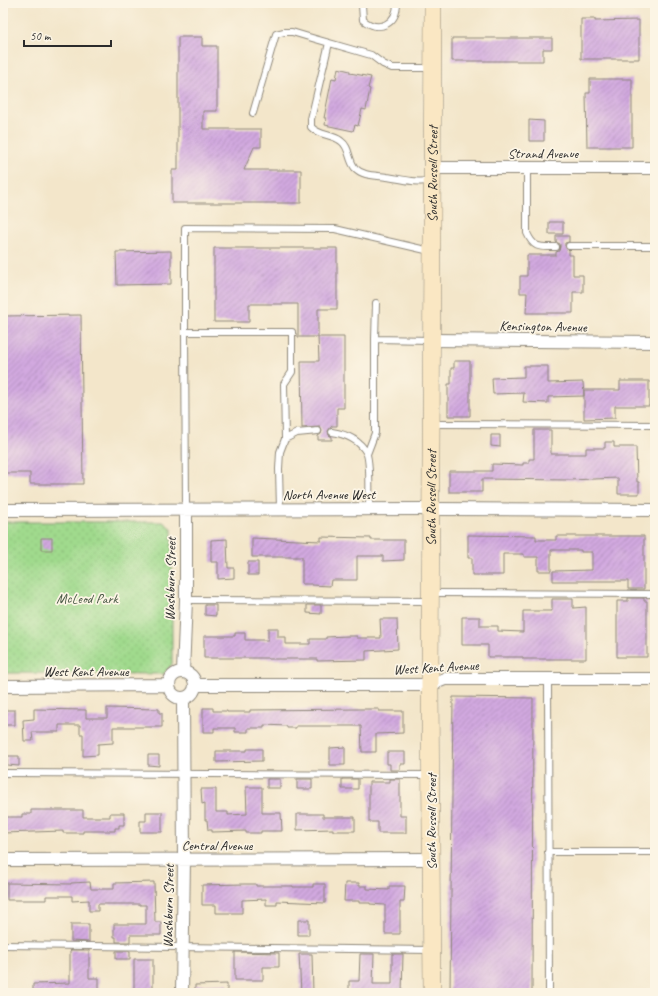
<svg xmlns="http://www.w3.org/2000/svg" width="658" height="996" viewBox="0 0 658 996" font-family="Caveat,sans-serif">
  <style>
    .green { fill: url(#green-dots); stroke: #66825c }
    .building { fill: url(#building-hatch) }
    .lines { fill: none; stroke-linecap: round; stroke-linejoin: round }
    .service-casing { stroke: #8f887a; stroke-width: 8 }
    .minor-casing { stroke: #8f887a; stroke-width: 14 }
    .secondary-casing { stroke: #8f887a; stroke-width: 18 }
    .service { stroke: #fff; stroke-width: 6 }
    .minor { stroke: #fff; stroke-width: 12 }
    .secondary { stroke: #fae7c3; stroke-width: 17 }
    .labels { text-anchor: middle; stroke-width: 3.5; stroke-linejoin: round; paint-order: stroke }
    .street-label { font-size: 14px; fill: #2b2b2b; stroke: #fcf5e5 }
    .park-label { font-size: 14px; fill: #485744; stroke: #fcf5e5 }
  </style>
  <defs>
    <pattern id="green-dots" width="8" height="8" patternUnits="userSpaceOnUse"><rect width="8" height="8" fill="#a0da8d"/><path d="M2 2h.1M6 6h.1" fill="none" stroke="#8abb7a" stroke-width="1.8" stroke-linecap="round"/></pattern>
    <pattern id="building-hatch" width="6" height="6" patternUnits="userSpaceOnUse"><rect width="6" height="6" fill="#d2a9e0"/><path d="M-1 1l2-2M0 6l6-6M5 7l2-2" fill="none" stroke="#ab8ab6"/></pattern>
  </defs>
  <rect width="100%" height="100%" fill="#fcf5e5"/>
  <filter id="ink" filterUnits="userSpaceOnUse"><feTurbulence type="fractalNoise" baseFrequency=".025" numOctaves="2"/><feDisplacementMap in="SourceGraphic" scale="8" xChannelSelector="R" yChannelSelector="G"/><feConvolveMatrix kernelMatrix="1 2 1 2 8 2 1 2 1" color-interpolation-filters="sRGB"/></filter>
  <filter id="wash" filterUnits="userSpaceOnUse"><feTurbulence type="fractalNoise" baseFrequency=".012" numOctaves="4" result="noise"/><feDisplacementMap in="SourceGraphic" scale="16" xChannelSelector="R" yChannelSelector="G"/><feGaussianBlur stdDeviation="0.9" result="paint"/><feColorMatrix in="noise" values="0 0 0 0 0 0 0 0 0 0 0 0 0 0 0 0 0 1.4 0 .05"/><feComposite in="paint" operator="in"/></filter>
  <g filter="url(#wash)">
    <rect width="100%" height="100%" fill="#f3e6ca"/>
    <path class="green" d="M3 522H163L172 529V664L164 674 3 673Z"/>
    <g id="blocks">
      <path class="building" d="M581 19H595V21L639 20V59H581Z
        M178 37H202V46H217V111H203V129H261V147H254L244 170H301V203H172V170H178Z
        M452 38H552V49H543V61H452Z
        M338 68 350 71V73L371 77 368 88 370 89 366 110 362 109 358 126 355 125 353 131 325 125 326 118H324L332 78 336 79Z
        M590 79H632V147H587L586 93H590Z
        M529 120 544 121V141H529Z
        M549 222H563V234H549Z
        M556 236H569V242L565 243V246L569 250V255H573V275H583V292H573V313H526L527 293H520V276H527V255H556V252L559 251 560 247V244L556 242Z
        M214 248H337V309H318V337H298V304H249V322H214Z
        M171 251V284L117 285 116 252Z
        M81 315 83 484H30V473H3V316Z
        M318 337H344V408H337V426H332L328 431 329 435 332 437V440H318V436L321 434 322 431 320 427 302 428 301 361H319Z
        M454 361H470V416H448V384H451V368H454Z
        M524 366H548V383L583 382 584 396 548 397V403L523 402 524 393 493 394 492 378 524 377Z
        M620 381H649V406H615V418L584 419V390H620Z
        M534 430H551V454H586V448H605V442H614V447H636L637 482H639V494H618V478L570 480 482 479V492H449V471H492V464L523 465V463H529V459H534Z
        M491 435H500V447L491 446Z
        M468 535 536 536V540H556V536H644V589H628V581H553V571L592 570V552H581V550H551V571H538V557H524V554H503V575H472V558H468Z
        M321 537 371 538V540H404V560L383 561V556H357V580H331L330 586 312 585V584H302V557H252V538L321 541Z
        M41 538H52V550H41Z
        M227 539 228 568H234V578L218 579V562H211V540Z
        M248 562H258V575H248Z
        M628 598H644V601H647V657H617V601H628Z
        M552 599H573V608L586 607V659H523V657H488V645H462V617H480V626H498V631L523 632V611H552Z
        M205 605H216V616L205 615Z
        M307 605H321V614L307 613Z
        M380 619H397L398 649 366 651V660L317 661V659H268V658H204V636H235V633H245V640H268V628H278V637H286V644H310V639H326V637L348 636H357V638H381Z
        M453 697 533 698 532 993H450Z
        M107 708 159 709V713H162V727H113V743L98 744V755L83 756V734H80V725H59V732H32L33 741H24L23 720 34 719V709L86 710V718H107Z
        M203 708H213V711H227V712H250V710L358 709H379V711H403V733L376 734V752H362L361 726H296V728H287V726L264 725V728H248V732H235V728H214V732H203Z
        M3 710H15V725H3Z
        M345 747V765H330V748Z
        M247 749H262V761L216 762V751H247Z
        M387 752H405V764H400V770H390V764H387Z
        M148 755H159V766L148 765Z
        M7 756H19V766L7 765Z
        M267 779H280V788H267Z
        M297 779H312V789H297Z
        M342 779H358V789H342Z
        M390 779H400V816H406V833H378V822H369V782H390Z
        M246 787H262V813H281L282 831H261V833H246V831L212 832V830H208L207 820H205V803L202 804 201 789H216V812H228V815L247 814Z
        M31 810H83V817H110V813H124V825H119V828H115V831H83V833H63V831L3 833V817H22V814H31Z
        M146 812H162V832H140V821H146Z
        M297 814H323V817H355V831H333V829L297 830Z
        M90 882 91 889H114V883L154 882 155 922H161V935H130V942H116V937H114V924H146V905H140V904H98V911H89V900L72 901V896H46V900H7V883L71 884V883Z
        M345 883H359V886H367V889L389 890V886H405L404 902H400V934H385V905L370 904V903H359V901H344Z
        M244 884H256V886H293V887H313V884H325V903L277 901V905H266V899L242 900V913H216V905H202V885Z
        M298 920H309V935H298Z
        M71 924H89V942L71 941Z
        M71 950H89V978H99V993H33V984L70 983V951Z
        M116 951H130V959H116Z
        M235 952 279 953V967H263V980H235Z
        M299 954H312L313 993H301Z
        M360 954H374L373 984H392V954H403L402 993H349V981H359Z
        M134 959H153V988H150V993H134Z
        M227 984V993H195V985Z"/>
    </g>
  </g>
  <g filter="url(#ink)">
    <use href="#blocks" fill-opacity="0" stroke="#8f887a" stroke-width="1"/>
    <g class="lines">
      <g class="service-casing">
        <path id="service" d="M362 5 363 20C379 33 397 24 397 3
          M329 43 311 119V127C319 136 332 134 341 141 350 147 348 160 355 168 364 177 376 175 387 177 395 178 403 180 412 181 418 182 424 181 430 181
          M253 113 276 34 284 32H292L312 38 371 55 383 64 392 68H431
          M527 168V233C534 249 540 247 556 247
          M569 246H655
          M185 332V228L335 229 430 251
          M375 339 376 303
          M432 424 655 425
          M332 432C345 434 359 440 366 452 371 461 369 497 369 509
          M285 439 297 433 318 431
          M367 454 375 433V339L430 340
          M186 510 185 332H292V372L284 384 285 439 280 452 279 469 280 509
          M432 593 655 594
          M186 600 428 601
          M548 680 549 993
          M3 773 429 775
          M548 852H655
          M3 945 431 950"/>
      </g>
      <g class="minor-casing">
        <path id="minor" d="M432 168H655
          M431 340 655 342
          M3 510 431 509 655 510
          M169 685a13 13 0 1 1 26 0a13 13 0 1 1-26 0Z
          M183 672 186 600V510
          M195 685H430L445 679H655
          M3 686 169 685
          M3 860 431 859
          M182 993 184 860 183 699"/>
      </g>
      <g class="secondary-casing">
        <g id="secondary">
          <path id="s1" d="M432 993 430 685 433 3"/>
        </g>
      </g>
      <use href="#service" class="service"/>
      <use href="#minor" class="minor"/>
      <use href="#secondary" class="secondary"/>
    </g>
  </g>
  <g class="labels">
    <g class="street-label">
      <text x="543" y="158">Strand Avenue</text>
      <text dy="5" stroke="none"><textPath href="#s1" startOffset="819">South Russell Street</textPath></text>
      <text transform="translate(543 326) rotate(1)" y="5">Kensington Avenue</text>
      <text x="329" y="499">North Avenue West</text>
      <text dy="5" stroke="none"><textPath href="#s1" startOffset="495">South Russell Street</textPath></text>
      <text transform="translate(170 579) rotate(-89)" y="5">Washburn Street</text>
      <text transform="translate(436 667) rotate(-3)" y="5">West Kent Avenue</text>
      <text x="86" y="676">West Kent Avenue</text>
      <text transform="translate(431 822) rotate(-90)" y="5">South Russell Street</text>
      <text x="217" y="850">Central Avenue</text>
      <text transform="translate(168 906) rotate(-89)" y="5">Washburn Street</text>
    </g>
    <g class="park-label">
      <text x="87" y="603">McLeod Park</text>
    </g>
  </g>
  <rect width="658" height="996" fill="none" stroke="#fcf5e5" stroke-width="16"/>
  <path d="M24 40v6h87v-6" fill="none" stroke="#2b2b2b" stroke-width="2"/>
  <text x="30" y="40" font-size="12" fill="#2b2b2b" stroke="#fcf5e5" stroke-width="3" paint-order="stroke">50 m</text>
</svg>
